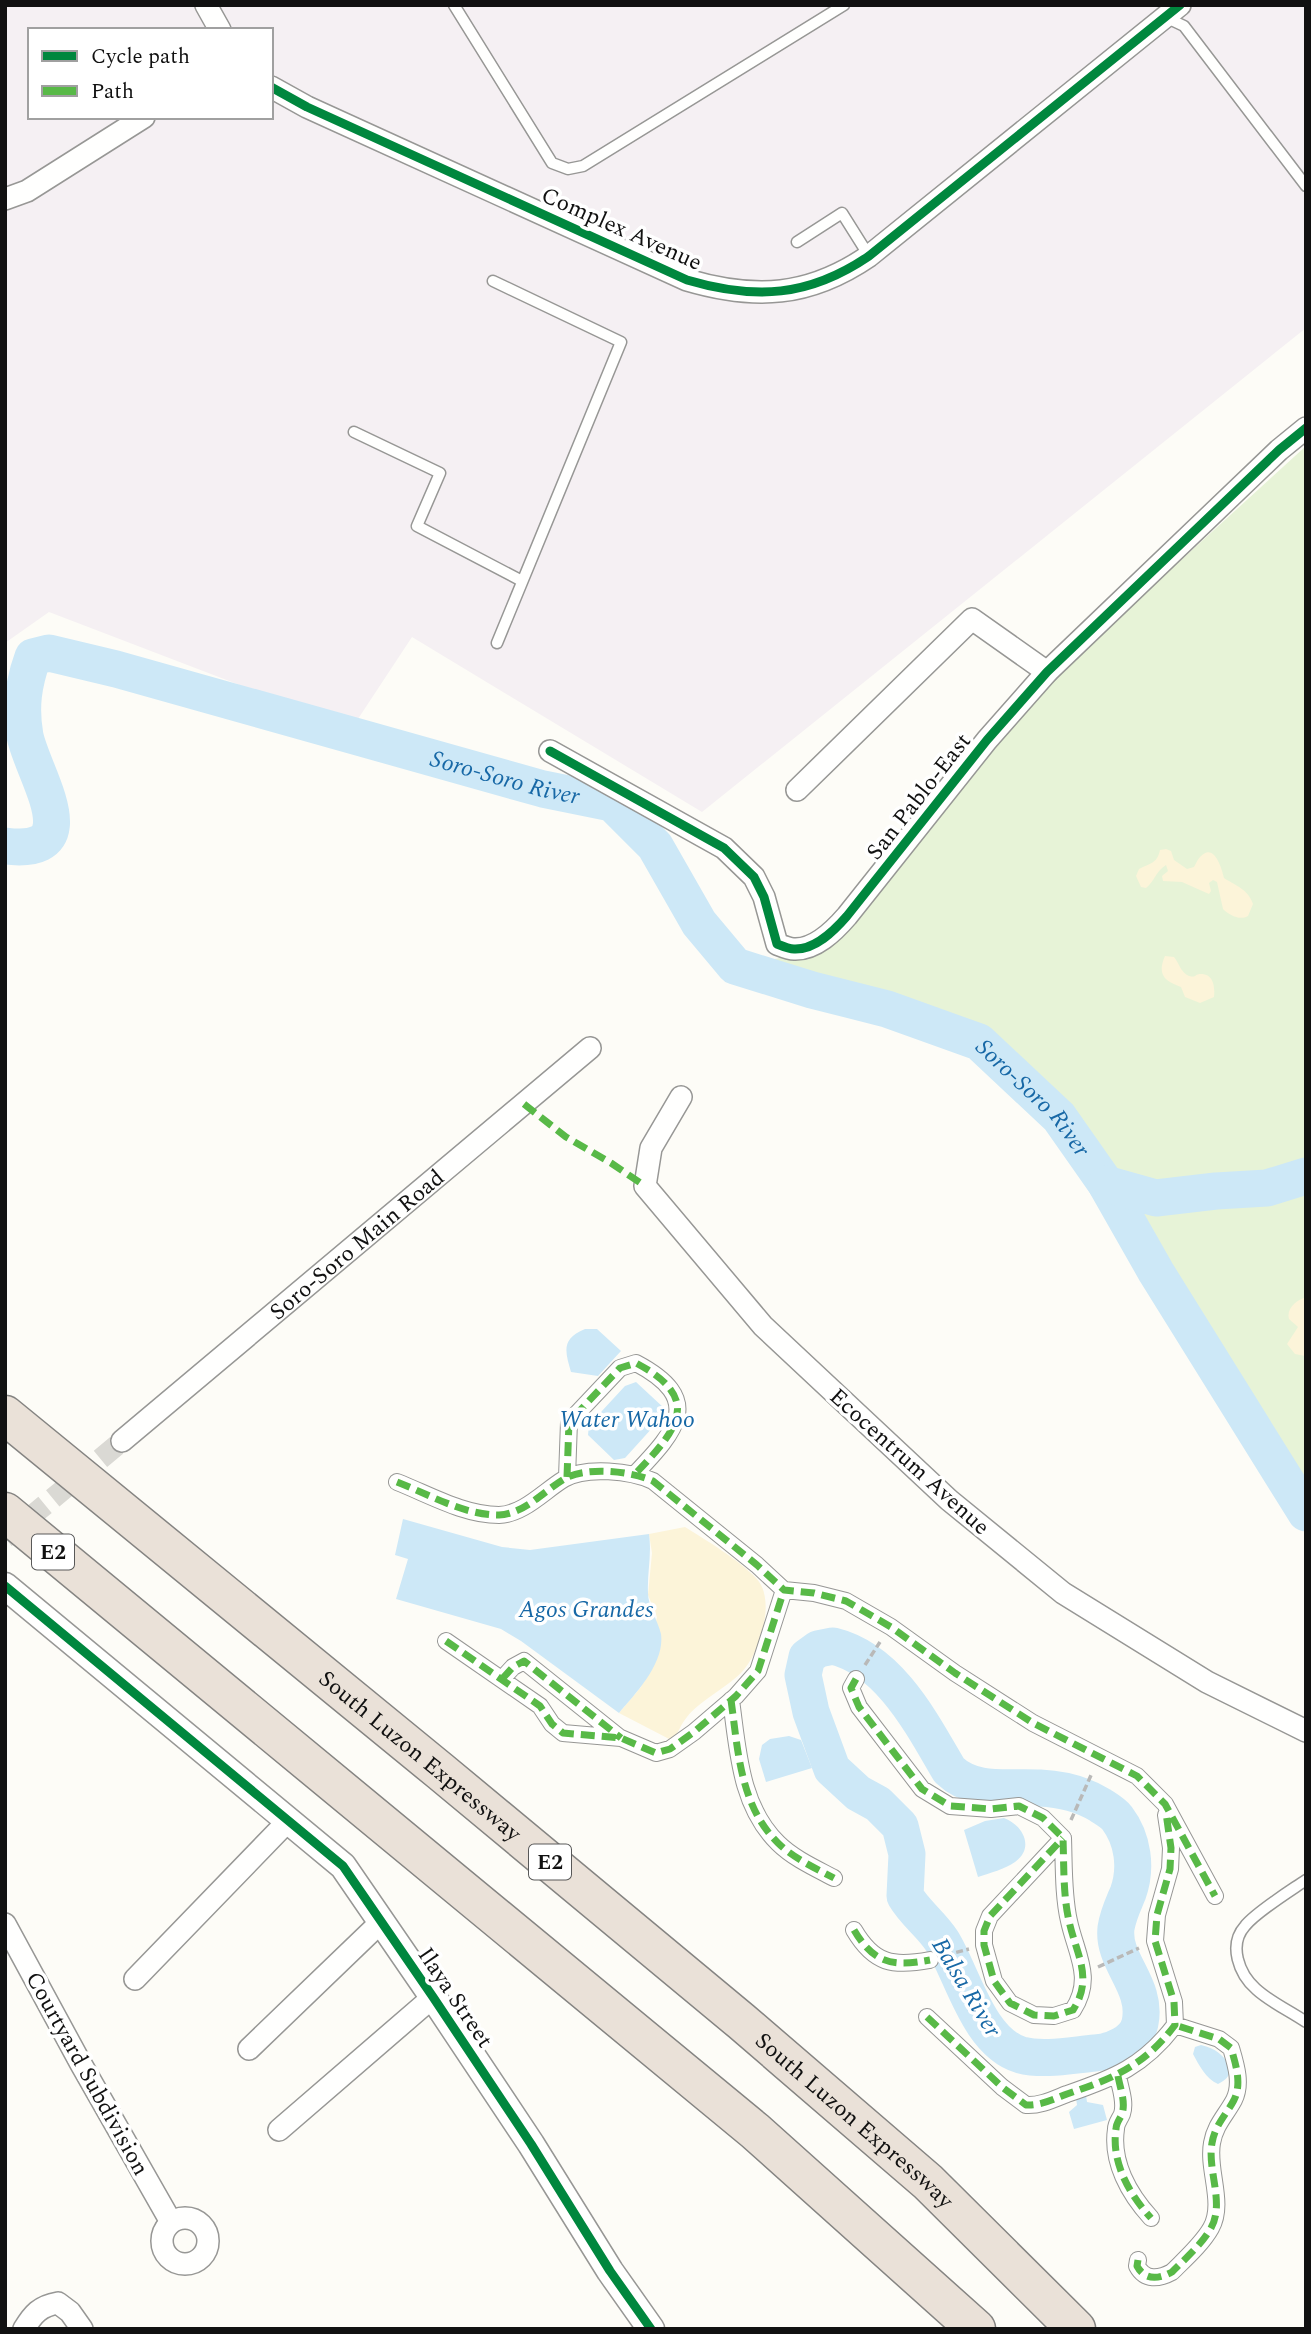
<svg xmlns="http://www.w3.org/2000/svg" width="1311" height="2334" viewBox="0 0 1311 2334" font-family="Spectral,serif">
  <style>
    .industrial { fill: #f5f0f3; fill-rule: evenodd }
    .green { fill: #e7f3d7 }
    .sand { fill: #fcf4d9 }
    .water { fill: #cde8f7 }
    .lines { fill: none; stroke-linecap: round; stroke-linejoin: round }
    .river { stroke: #cde8f7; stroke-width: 37 }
    .minor-tunnel { stroke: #dad9d4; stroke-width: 21; stroke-dasharray: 21 10; stroke-linecap: butt }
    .service-casing { stroke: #979795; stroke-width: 13 }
    .pedestrian-casing { stroke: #979795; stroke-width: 18 }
    .minor-casing { stroke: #979795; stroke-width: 24 }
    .tertiary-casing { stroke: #979795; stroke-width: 29 }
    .motorway-casing { stroke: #858482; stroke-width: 41 }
    .path { stroke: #b9b9b8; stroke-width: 3.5; stroke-dasharray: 7 3.5; stroke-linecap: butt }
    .service { stroke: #fffffe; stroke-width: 10 }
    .pedestrian { stroke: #fffffe; stroke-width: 16 }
    .minor { stroke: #fffffe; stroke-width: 21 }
    .tertiary { stroke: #fffffe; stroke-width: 26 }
    .motorway { stroke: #eae1d8; stroke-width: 38 }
    .quiet { stroke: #58b947; stroke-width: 7; stroke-dasharray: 14 7; stroke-linecap: butt }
    .cycleway-casing { stroke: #fff; stroke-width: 13 }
    .cycleway { stroke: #00873e; stroke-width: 9 }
    .labels { text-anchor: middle; stroke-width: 7; stroke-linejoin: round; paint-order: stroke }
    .shield { fill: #fff; stroke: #585858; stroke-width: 2 }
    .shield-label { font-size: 21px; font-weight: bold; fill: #111 }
    .street-label { font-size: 23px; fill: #111; stroke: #fff }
    .water-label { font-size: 24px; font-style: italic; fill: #1768a6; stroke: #fff }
  </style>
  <rect width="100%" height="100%" fill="#fdfcf7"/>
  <path class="industrial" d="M5 5H1306V328L702 812 412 637 352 728 49 612 5 643ZM30 30H271V117H30Z"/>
  <path class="green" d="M1306 446V1513L1156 1272 1107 1184 1058 1117 979 1042 887 1009 811 990 735 966 797 955 841 938 1054 676Z"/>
  <path class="sand" d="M1166 849 1171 851 1174 860 1187 869 1194 867C1196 864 1197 860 1200 857 1214 841 1222 869 1224 878 1236 886 1248 889 1253 904L1248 916C1240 921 1229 915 1223 909L1217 882 1213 880 1209 883 1211 891 1209 894 1182 882 1163 881 1162 876 1168 871 1166 865C1156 871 1154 882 1146 888L1141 887 1136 876 1139 869C1150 863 1157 864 1160 850Z
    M1165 956 1174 957C1179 963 1181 973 1189 976 1197 978 1194 974 1201 974 1214 974 1215 988 1214 997L1200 1003 1185 997 1181 987C1164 981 1157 974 1165 956Z
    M1306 1297V1356H1305L1295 1354 1287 1344 1298 1327 1289 1319C1286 1308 1297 1300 1306 1297Z
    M685 1527C706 1540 739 1560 756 1578 777 1599 760 1654 741 1673 726 1688 698 1702 687 1717 681 1724 678 1733 673 1741L619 1713 641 1687 657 1617 648 1595 652 1553 649 1534Z"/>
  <path class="water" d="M585 1329H597L621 1351 598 1376 571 1372C565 1351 561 1339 585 1329Z
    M636 1382 664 1408 663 1416 625 1458 614 1460 588 1435 589 1425 625 1386Z
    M403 1519 502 1547 530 1550 649 1534C652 1556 647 1572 648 1593 648 1606 658 1621 661 1634 665 1663 636 1693 619 1713L521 1641 501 1629 396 1599 408 1559 395 1555Z
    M789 1736 801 1740 812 1768 766 1782 759 1759 762 1745 770 1739Z
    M1004 1818C1023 1825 1035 1848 1015 1862 1005 1869 990 1873 978 1877L964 1830 985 1821Z
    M1201 2045C1216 2049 1223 2054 1231 2068 1229 2077 1226 2080 1218 2084 1206 2079 1199 2065 1193 2054L1195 2047Z
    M1086 2095 1087 2102 1103 2105 1107 2120 1074 2129 1069 2112 1077 2105 1076 2098Z"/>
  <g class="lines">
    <g class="river">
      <path id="s1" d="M5 846C91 857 33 775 25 736 20 708 23 684 33 657L49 653 116 669 543 789 612 803 655 846 699 923 735 966 812 990 887 1009 979 1042 1059 1117 1106 1184 1156 1272 1306 1513"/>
      <path d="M1106 1184 1156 1198 1216 1191 1267 1188 1306 1176"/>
      <path d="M833 1646C890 1660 922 1724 949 1770 974 1794 1008 1786 1040 1788 1061 1789 1082 1794 1100 1805 1106 1809 1112 1812 1117 1818 1133 1839 1137 1868 1128 1893 1123 1905 1118 1915 1116 1928 1112 1962 1148 1985 1140 2023 1136 2042 1112 2052 1095 2053 1072 2055 1044 2061 1021 2055 978 2042 963 1975 942 1941 931 1924 915 1913 905 1896L907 1854 900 1826 878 1804 858 1793 832 1769 811 1712 803 1675 807 1657 818 1649Z"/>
    </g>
    <path class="minor-tunnel" d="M5 1538 122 1441"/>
    <g class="service-casing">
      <path id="service" d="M454 5 552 163 568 169 583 166 844 5
        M1165 17 1184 26 1306 186
        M797 242 842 213 869 256
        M493 281 621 342 497 643
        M354 432 440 473 417 526 522 581
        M1306 1880C1290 1891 1256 1912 1245 1926 1228 1945 1239 1974 1256 1989 1270 2002 1290 2011 1306 2022"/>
    </g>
    <g class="pedestrian-casing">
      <path id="pedestrian" d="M567 1477 569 1422 620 1368 636 1363C704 1399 677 1430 636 1473
        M397 1482C430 1495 464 1515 499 1515 524 1514 544 1491 564 1479 586 1466 631 1471 653 1481L757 1565 784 1590 814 1593 846 1601 891 1627 955 1673 1033 1723 1137 1776 1165 1804 1215 1896
        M446 1641 540 1706 552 1724 563 1733 621 1738 656 1753 670 1749 694 1732 736 1696 758 1671 784 1590
        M502 1679 513 1667 524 1661 619 1737
        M856 1679 851 1688 859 1707 922 1789 950 1806 991 1809 1019 1806 1043 1818 1063 1838C1064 1865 1063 1895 1069 1921 1076 1954 1094 1978 1073 2010L1054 2016 1034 2015 1010 2003 994 1981 984 1945V1931L990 1916 1063 1838
        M731 1700C738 1750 740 1806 778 1843 793 1858 815 1868 834 1878
        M854 1930C874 1964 893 1967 930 1960
        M927 2017 1002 2087 1026 2105C1040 2106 1054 2099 1067 2094 1114 2078 1144 2066 1175 2025L1174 2002 1155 1941 1157 1915 1170 1869 1171 1848 1166 1815
        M1118 2076C1120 2088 1126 2102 1122 2114 1120 2119 1116 2123 1116 2129 1111 2162 1129 2194 1151 2218
        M1138 2260 1137 2266C1145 2281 1159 2279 1172 2272 1185 2259 1202 2244 1211 2228 1225 2203 1207 2170 1212 2143 1215 2125 1226 2115 1234 2100 1242 2084 1236 2065 1231 2048L1219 2039 1175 2025"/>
    </g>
    <g class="minor-casing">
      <g id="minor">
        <path d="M206 5 220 30"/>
        <path d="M271 87 307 107 687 280C755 300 809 297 869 256L1180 5"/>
        <path d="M5 199 27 191 144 117"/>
        <path d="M550 751 724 848 754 877 764 897 777 944C782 946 789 949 794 949 815 950 834 931 847 916L987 740 1047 672 1279 450 1306 428"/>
        <path d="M797 790 972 619 1047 672"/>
        <path d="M681 1097 651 1148 645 1186 763 1326 949 1500 1063 1593 1207 1682 1306 1731"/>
        <path id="s2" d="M122 1441 590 1048"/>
        <path d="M5 1924 81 2064 171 2222"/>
        <path d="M135 1979 288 1821"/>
        <path d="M249 2049 381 1922"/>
        <path d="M279 2130 433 1997"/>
        <circle cx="185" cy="2241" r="23"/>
        <path d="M24 2329C33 2314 40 2306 58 2303L70 2312 82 2329"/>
      </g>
    </g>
    <g class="tertiary-casing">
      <path id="tertiary" d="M5 1586 343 1866 433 1997 531 2144 610 2271 651 2329"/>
    </g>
    <g class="motorway-casing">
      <g id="motorway">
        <path id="s3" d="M5 1415 440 1771 741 2021 928 2182 1076 2329"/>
        <path d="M5 1512 755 2131 976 2329"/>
      </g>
    </g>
    <path class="path" d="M865 1665 880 1642
      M1071 1820 1092 1773
      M946 1955 969 1949
      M1098 1967 1139 1948"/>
    <use href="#service" class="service"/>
    <use href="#pedestrian" class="pedestrian"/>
    <use href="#minor" class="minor"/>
    <use href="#tertiary" class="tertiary"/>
    <use href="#motorway" class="motorway"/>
    <path class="quiet" d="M524 1104 566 1137 611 1163 645 1186
      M567 1477 569 1422 620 1368 636 1363C704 1399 677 1430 636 1473
      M397 1482C430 1495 464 1515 499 1515 524 1514 544 1491 564 1479 586 1466 631 1471 653 1481L757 1565 784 1590 814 1593 846 1601 891 1627 955 1673 1033 1723 1137 1776 1165 1804 1215 1896
      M446 1641 540 1706 552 1724 563 1733 621 1738 656 1753 670 1749 694 1732 736 1696 758 1671 784 1590
      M502 1679 513 1667 524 1661 621 1738
      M856 1679 851 1688 859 1707 922 1789 950 1806 991 1809 1019 1806 1043 1818 1063 1838C1064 1865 1063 1895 1069 1921 1076 1954 1094 1978 1073 2010L1054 2016 1034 2015 1010 2003 994 1981 984 1945V1931L990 1916 1063 1838
      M731 1700C738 1750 740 1806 778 1843 793 1858 815 1868 834 1878
      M854 1930C874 1964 893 1967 930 1960
      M927 2017 1002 2087 1026 2105C1040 2106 1054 2099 1067 2094 1114 2078 1144 2066 1175 2025L1174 2002 1155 1941 1157 1915 1170 1869 1171 1848 1166 1813
      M1118 2076C1120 2088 1126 2102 1122 2114 1120 2119 1116 2123 1116 2129 1111 2162 1129 2194 1151 2218
      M1138 2260 1137 2266C1145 2281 1159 2279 1172 2272 1185 2259 1202 2244 1211 2228 1225 2203 1207 2170 1212 2143 1215 2125 1226 2115 1234 2100 1242 2084 1236 2065 1231 2048L1219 2039 1175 2025"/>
    <g class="cycleway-casing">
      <path id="cycleway" d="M271 87 307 107 687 280C755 300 809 297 869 256L1180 5
        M550 751 724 848 754 877 764 897 777 944C782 946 789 949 794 949 815 950 834 931 847 916L987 740 1047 672 1279 450 1306 428
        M5 1586 343 1866 433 1997 531 2144 610 2271 651 2329"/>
    </g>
    <use href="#cycleway" class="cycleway"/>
  </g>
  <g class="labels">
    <g class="shield">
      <rect x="32" y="1534.5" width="42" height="35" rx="5"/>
      <rect x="529" y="1844.5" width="42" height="35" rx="5"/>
    </g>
    <g class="shield-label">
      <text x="53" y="1559">E2</text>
      <text x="550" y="1869">E2</text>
    </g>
    <g class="street-label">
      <text transform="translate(622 228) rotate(24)" y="8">Complex Avenue</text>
      <text transform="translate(918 796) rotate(-52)" y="8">San Pablo-East</text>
      <text dy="8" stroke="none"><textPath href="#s2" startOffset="306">Soro-Soro Main Road</textPath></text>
      <text transform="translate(910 1461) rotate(42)" y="8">Ecocentrum Avenue</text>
      <text dy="8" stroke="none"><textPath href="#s3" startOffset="537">South Luzon Expressway</textPath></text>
      <text transform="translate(456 1997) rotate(56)" y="8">Ilaya Street</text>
      <text transform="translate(88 2073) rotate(61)" y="8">Courtyard Subdivision</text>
      <text dy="8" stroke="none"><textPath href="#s3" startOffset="1104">South Luzon Expressway</textPath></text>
    </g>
    <g class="water-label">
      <text dy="8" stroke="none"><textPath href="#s1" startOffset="721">Soro-Soro River</textPath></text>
      <text dy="8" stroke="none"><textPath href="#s1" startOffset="1370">Soro-Soro River</textPath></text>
      <text x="627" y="1427">Water Wahoo</text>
      <text x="586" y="1617">Agos Grandes</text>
      <text transform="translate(967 1987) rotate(59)" y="8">Balsa River</text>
    </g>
  </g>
  <rect width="1311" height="2334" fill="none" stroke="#111111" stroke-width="14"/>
  <rect x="28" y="28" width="245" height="91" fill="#ffffff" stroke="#a0a0a0" stroke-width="2"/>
  <rect x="42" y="51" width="35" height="10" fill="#00873e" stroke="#a0a0a0" stroke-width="2"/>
  <text x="91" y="63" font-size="21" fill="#111111">Cycle path</text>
  <rect x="42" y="86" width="35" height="10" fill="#58b947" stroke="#a0a0a0" stroke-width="2"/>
  <text x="91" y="98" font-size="21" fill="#111111">Path</text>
</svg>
